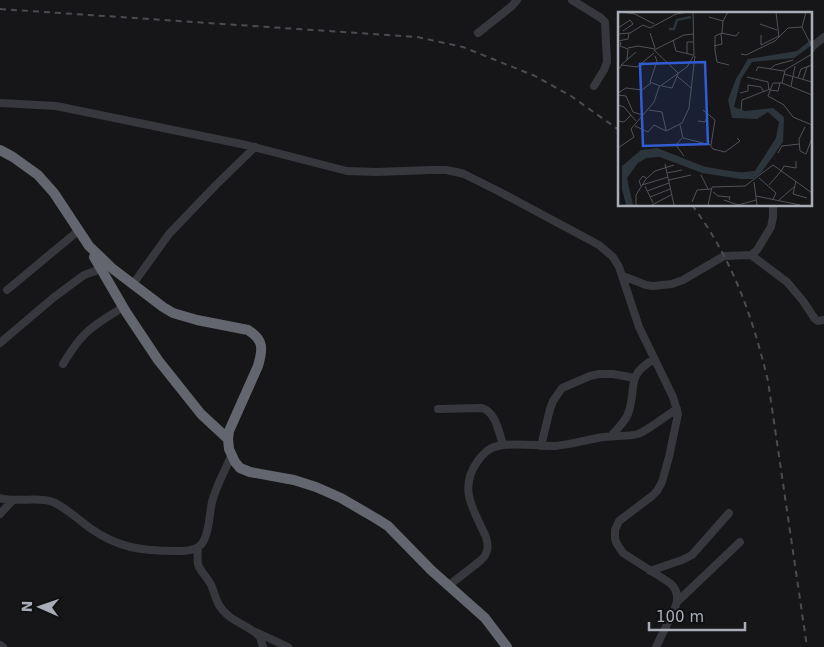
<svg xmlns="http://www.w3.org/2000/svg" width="824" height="647" viewBox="0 0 824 647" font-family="'DejaVu Sans',sans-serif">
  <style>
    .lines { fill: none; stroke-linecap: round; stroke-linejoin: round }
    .minor { stroke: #37383d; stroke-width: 8 }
    .highway { stroke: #63666e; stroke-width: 10 }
    .rail { stroke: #4a4c52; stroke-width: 2; stroke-dasharray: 6 5; stroke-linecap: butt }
    .inset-river { fill: none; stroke: #2c353c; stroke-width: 2.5 }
    .inset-road { fill: none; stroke: #505258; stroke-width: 1 }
    .view { fill: #325cd3; fill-opacity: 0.15; stroke: #325cd3; stroke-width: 2.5 }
    .inset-edge { fill: none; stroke: #a8adb8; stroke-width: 2.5 }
  </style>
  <rect width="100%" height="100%" fill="#161618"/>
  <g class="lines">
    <path class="minor" d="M572 0 601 18 605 22 607 62 604 70 594 86
      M478 33 512 6 517 0
      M810 50 812 47 824 37
      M0 103 56 106 105 116 246 145 347 171 376 172 431 170H446L456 172 464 174 500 192 599 245 613 257 619 267 639 327 673 397 678 414 669 457 662 482 657 491 652 496 619 521 615 530V539L617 544 623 553 670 583C678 590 679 598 675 608L656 647
      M751 255 787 282 803 301 815 319 818 321 824 320
      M623 276 646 285 653 286 672 284 683 280 724 256 751 255 757 250 771 227 773 217V205
      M133 284 169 234 216 185 255 147
      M7 290 78 231
      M0 343 53 298 84 275 101 269
      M63 364C69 354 75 344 84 335 95 323 110 316 123 307
      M438 409 482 408C496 412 499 433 503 445
      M611 436C617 429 625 422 628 414 638 387 624 377 654 359
      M541 446 550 409 553 401 562 388 590 376 599 374H613L635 378
      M0 498C16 503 38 496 53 502 66 508 78 519 90 528 118 548 142 551 176 551 185 551 198 551 203 542 210 531 209 514 212 502 216 486 225 471 231 456
      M0 514 13 500
      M198 548C196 572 200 566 210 583 214 590 215 598 219 605 227 619 244 624 256 633L260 637 263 647
      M650 571 682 560 692 555 729 513
      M448 586 480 561C488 554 489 547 486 537 474 510 458 490 477 462 483 454 488 448 498 446 516 442 536 446 555 446 571 445 588 439 604 437 615 435 627 437 638 434 647 431 667 415 677 409
      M677 602 740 542
      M258 633 288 647
      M0 645 3 647"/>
    <path class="highway" d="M0 150 13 157 38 175 54 193 89 246 113 269 163 307 173 313 197 320 248 330C264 340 263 349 258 366L229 431 228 439 229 449 235 462 240 468 250 472 294 480 316 487 341 498 377 519 388 526 431 570 485 618 507 647
      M94 257 126 312 158 360 201 414 228 439"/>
    <path class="rail" d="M0 9 417 37 463 47 535 76 571 96 619 130
      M692 205C733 260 752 315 768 381L807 647"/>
  </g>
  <g transform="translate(618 12)">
    <rect width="194" height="194" fill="#161618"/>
    <path d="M194 27V33L176 46 134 50 123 67 116 95 127 99 155 96 166 105 165 130 143 161 135 167H123L84 161 42 145 28 146 20 151 9 166 15 193H8L4 177V154L23 138 39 136 90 156 135 162 158 126 161 110 150 100 139 107 114 106 110 88 118 67 130 47 179 39Z" fill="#2c353c"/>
    <path class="inset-river" d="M51 17H56L59 8 73 5M81 155 121 162 138 160"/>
    <path class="inset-road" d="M3 0 17 2 36 12M158 0 161 25M188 0 184 15 194 35M91 5 105 9 110 0M105 9 104 21 97 24V38L99 50 111 53M142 12 159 18M0 16 12 8 15 12 5 19M32 21 37 36M0 22 12 21 25 13 32 16 58 2 71 0M143 23V33L161 24M55 28 58 39 75 43M0 29 10 27 11 21M3 30 2 34 10 37 9 48M96 34 104 32 103 21 118 24 121 20M10 36 20 34 37 37M69 42V30H75M123 42 128 43 157 29 170 16 184 15M194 42 167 58 164 71H155L150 84 166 93 175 105 194 113M37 44 39 49 32 70 42 74M3 53 18 40M152 57 157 53 175 48M0 58 4 53 19 55 36 41M138 59 140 55 166 59M60 61 36 38 66 23 75 22M166 62 194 70M59 64 73 76M129 65 150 70 151 78M180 66 183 57 191 54M185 67 189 55 194 53M164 71 194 83M44 74 54 76 60 62M173 74 177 54M152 78 160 79 162 71M0 81 8 76 24 78 33 71M122 81 130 79V73L143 75 146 80M0 83 8 84 15 100 24 103M0 93 6 95 18 109M31 98 44 100 48 118M123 98 124 88 152 77M0 109 6 110 13 103M80 109 87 110 90 102M62 113 65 126 93 133 97 108 85 98M17 114 30 120 36 113 48 119 64 111 71 96 77 44M187 115 181 127 182 139 188 142 194 126M64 126 58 133 66 144M92 133 95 137 107 140 122 129 119 126M0 136 16 125 13 117 36 90 41 75 69 55 76 43 75 0M160 141 164 134 181 132M47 152 56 193M164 158 166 154 178 156V149M49 161 64 158M83 163 90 177M141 166 158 181 155 187M51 168 73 163M178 169 175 182 189 186M136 170 139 193M24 173 50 165M151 173 164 158M23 174 21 169 25 164 28 166M27 174 35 191M29 179 51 171M95 180 100 184 112 185 111 188M138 184 182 193M32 185 52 177M106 188 120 193 138 188M161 188 176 175M74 190 79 178 93 177M18 193V183L28 167 37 159 56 153M34 193 53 183M90 193 94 175 127 174 155 153 194 181"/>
    <path class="view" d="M87 50 90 132 25 134 22 52Z"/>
    <rect width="194" height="194" class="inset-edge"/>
  </g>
  <g transform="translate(40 607) rotate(272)" stroke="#111113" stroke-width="4" paint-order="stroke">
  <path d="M0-4L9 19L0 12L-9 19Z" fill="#a8adb8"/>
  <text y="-8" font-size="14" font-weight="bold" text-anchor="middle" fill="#a8adb8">N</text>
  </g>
  <path d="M649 622v8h96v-8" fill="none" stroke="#a8adb8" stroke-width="2.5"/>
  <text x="656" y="622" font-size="15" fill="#a8adb8" stroke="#111113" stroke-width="4" paint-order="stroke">100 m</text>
</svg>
